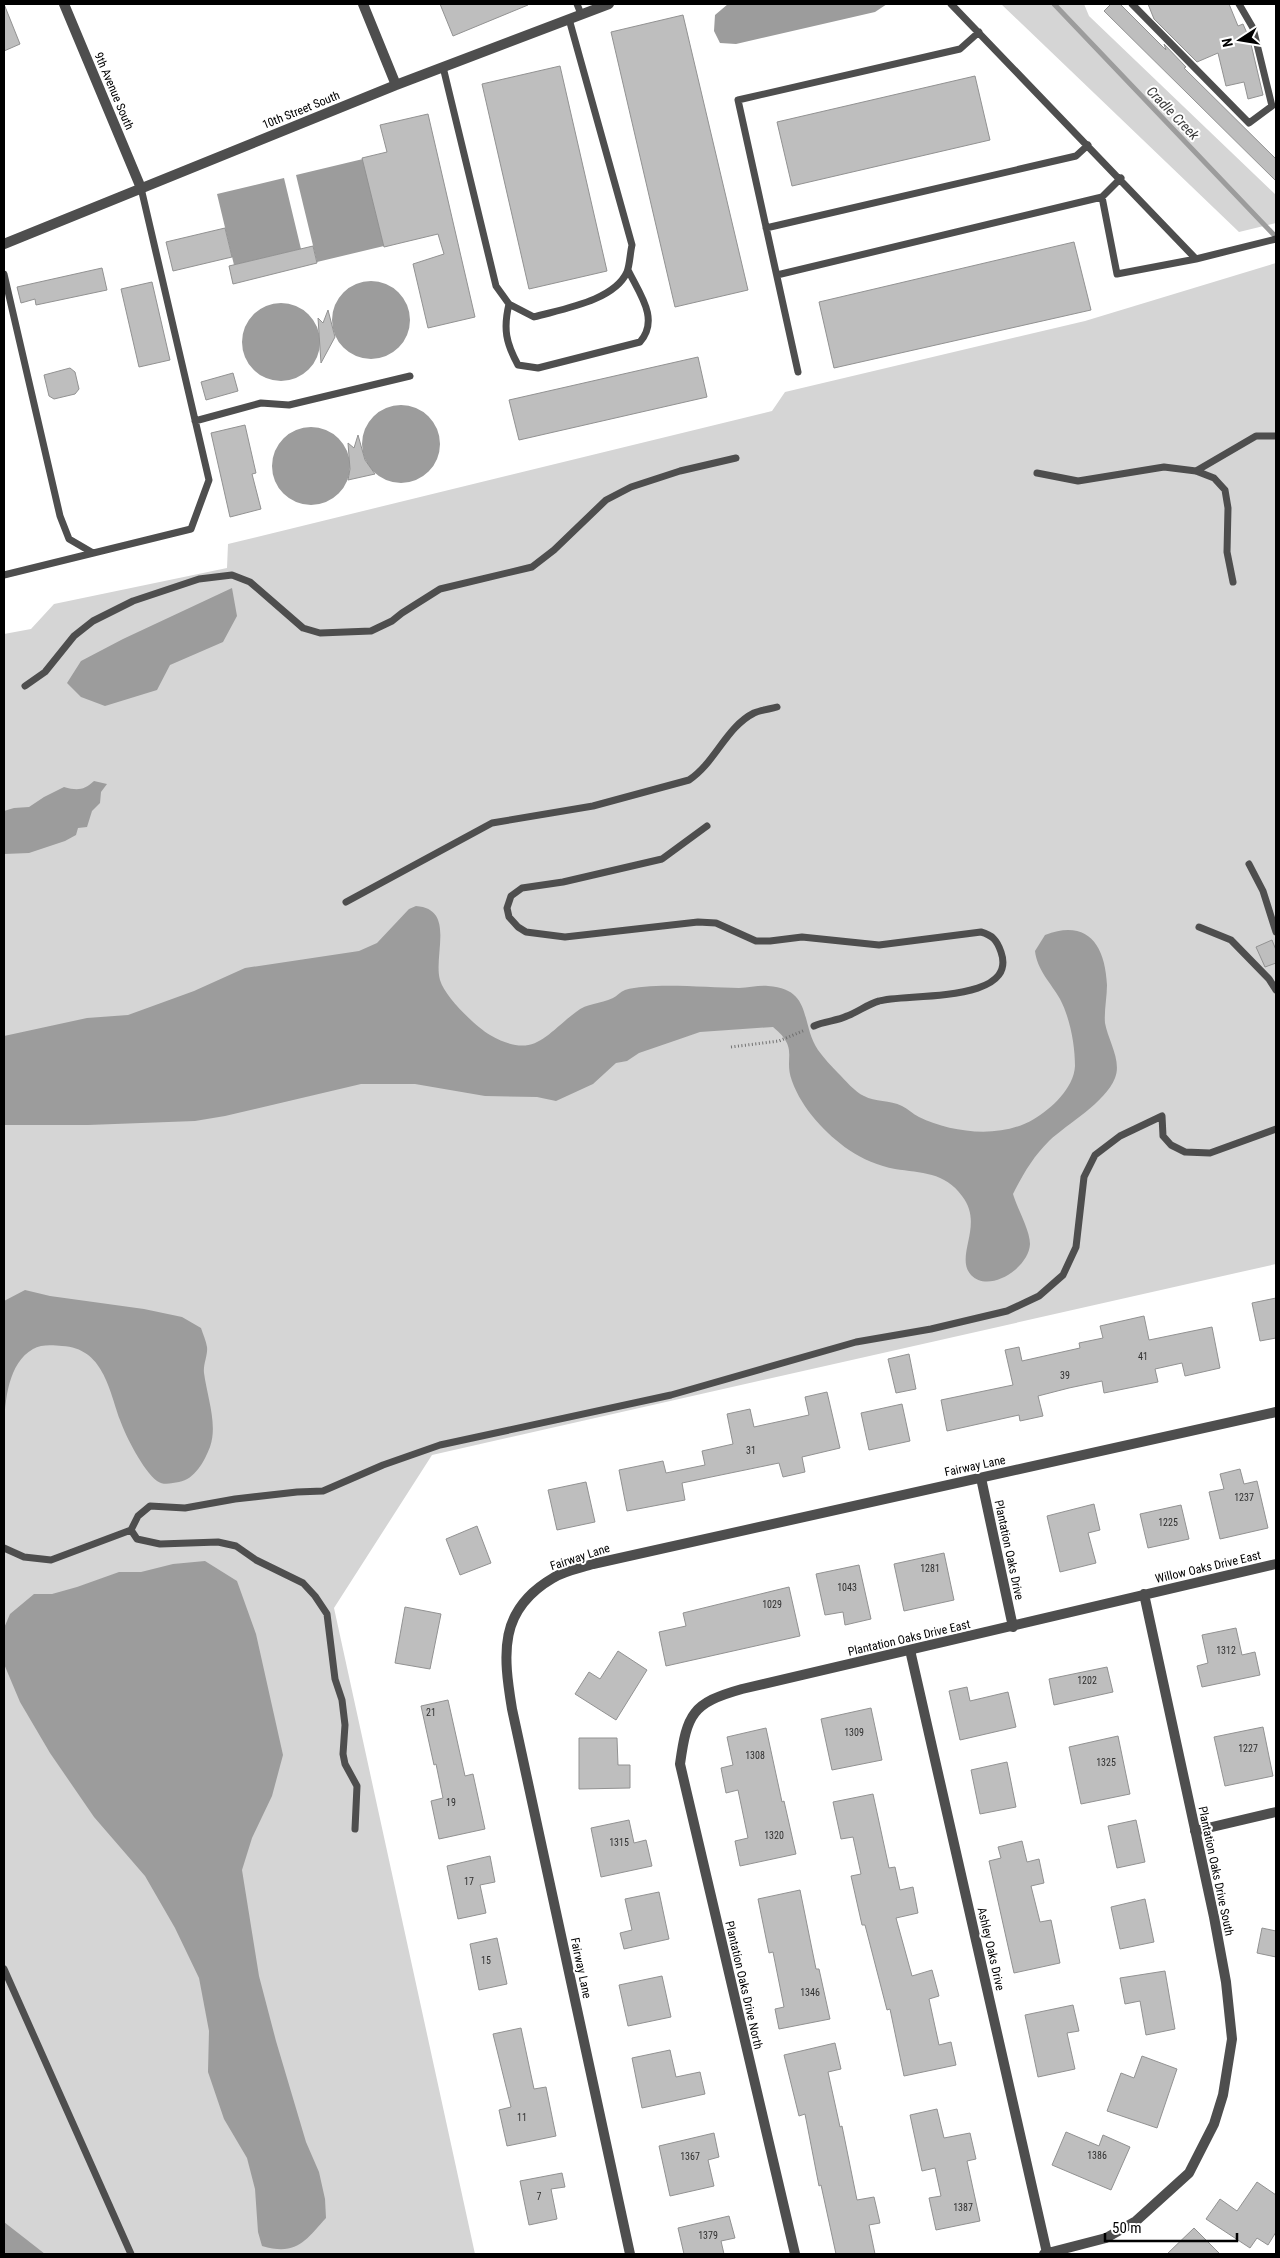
<svg xmlns="http://www.w3.org/2000/svg" width="1280" height="2258" viewBox="0 0 1280 2258" font-family="'Roboto Condensed',sans-serif">
  <style>
    .green { fill: #d5d5d5 }
    .water { fill: #9c9c9c }
    .lines { fill: none; stroke-linecap: round; stroke-linejoin: round }
    .stream { stroke: #9c9c9c; stroke-width: 5 }
    .building { fill: #bebebe; stroke: #929292 }
    .path { stroke: #707070; stroke-width: 3; stroke-dasharray: 1 2.5; stroke-linecap: butt }
    .lane { stroke: #4e4e4e; stroke-width: 7 }
    .street { stroke: #4e4e4e; stroke-width: 10 }
    .labels { text-anchor: middle; stroke-width: 4; stroke-linejoin: round; paint-order: stroke }
    .number-label { font-size: 10px; fill: #303030 }
    .street-label { font-size: 12px; fill: #000; stroke: #fff }
    .water-label { font-size: 14px; font-style: italic; fill: #3d3d3d; stroke: #fff }
  </style>
  <rect width="100%" height="100%" fill="#fff"/>
  <path class="green" d="M1001 4H1084L1089 16 1276 195V223L1239 232Z
    M1276 263V1264L432 1455 334 1608 475 2254H4V634L31 629 54 604 227 568 228 544 772 411 785 392 1085 321Z"/>
  <path class="water" d="M728 4H887L875 12 736 44 720 43 714 31 715 15Z
    M363 159 384 246 317 262 296 175Z
    M284 178 301 249 234 265 217 194Z
    M332 320a39 39 0 1 1 78 0a39 39 0 1 1-78 0Z
    M242 342a39 39 0 1 1 78 0a39 39 0 1 1-78 0Z
    M362 444a39 39 0 1 1 78 0a39 39 0 1 1-78 0Z
    M272 466a39 39 0 1 1 78 0a39 39 0 1 1-78 0Z
    M232 588 237 616 223 642 170 665 157 690 105 706 81 697 67 683 81 661 123 639Z
    M94 781 107 784 101 792 100 803 92 811 87 827 78 828 76 835 65 841 29 853 4 854V811L14 808 29 807 44 797 64 787C78 791 84 790 94 781Z
    M416 906C456 909 433 955 440 980 445 997 475 1026 490 1035 534 1060 544 1036 576 1012 587 1003 600 1004 613 998 617 996 620 992 625 990 653 982 708 988 739 988 749 988 759 985 768 986 813 989 800 1023 818 1050 824 1058 831 1066 838 1073 845 1080 855 1092 864 1096 875 1102 890 1100 902 1106 908 1109 913 1114 919 1117 952 1133 1001 1139 1034 1119 1051 1109 1074 1088 1075 1066 1075 1045 1070 1018 1060 999 1051 983 1037 970 1035 951L1045 935C1087 919 1105 944 1107 985 1107 997 1104 1011 1105 1023 1108 1040 1122 1061 1115 1078 1105 1103 1068 1123 1049 1141 1033 1157 1023 1174 1013 1194 1017 1208 1030 1230 1030 1244 1029 1268 989 1294 971 1275 954 1256 985 1225 962 1196 945 1172 921 1173 895 1169 879 1166 862 1159 849 1150 826 1134 802 1109 792 1081 783 1057 800 1049 773 1027L700 1032 674 1041 639 1053 627 1061 616 1063 593 1084 556 1101 537 1097 485 1096 415 1084H361L225 1116 195 1121 88 1125H4V1036L87 1018 128 1015 194 991 245 968 359 951 377 943 409 909Z
    M25 1290 50 1296 144 1309 182 1317 201 1328C203 1334 206 1341 207 1347 208 1355 203 1364 204 1373 207 1396 218 1425 210 1447 204 1462 195 1479 179 1482 172 1483 164 1486 157 1481 143 1470 126 1437 120 1420 109 1389 103 1348 62 1346 53 1345 41 1344 33 1349 8 1363 5 1401 4 1427V1301Z
    M205 1561 237 1581 256 1634 283 1755 272 1796 252 1838 242 1870 259 1976 276 2041 306 2142 319 2172 325 2199 326 2218C305 2241 297 2256 262 2246L258 2232 255 2189 247 2158 224 2119 208 2072 209 2031 199 1978 175 1928 145 1876 94 1817 50 1753 20 1702 4 1664V1628L10 1614 34 1594H52L77 1587 119 1572H141L173 1564Z
    M4 2222 45 2254H4Z"/>
  <g class="lines">
    <path class="stream" d="M1054 4 1276 237"/>
  </g>
  <path class="building" d="M4 4 20 44 4 51Z
    M440 4H528V5L453 36Z
    M1111 4H1120L1166 50 1164 44 1186 67 1184 68 1276 159V181L1104 11Z
    M1148 4H1229L1238 26 1243 24 1250 40 1263 95 1248 99 1244 82 1226 86 1218 53 1197 62 1154 19Z
    M683 15 748 290 675 307 611 32Z
    M560 66 607 271 529 289 482 84Z
    M975 76 990 140 792 186 777 122Z
    M428 114 475 317 428 328 413 264 444 254 438 234 384 247 362 158 387 152 380 125Z
    M225 228 232 257 173 271 166 242Z
    M1074 242 1091 310 834 368 819 302Z
    M313 246 317 263 233 284 229 266Z
    M102 268 107 290 36 305 35 299 21 303 17 287Z
    M152 282 170 360 139 367 121 289Z
    M328 310 335 337 321 363 318 318 323 323Z
    M698 357 707 397 519 440 509 400Z
    M70 368 75 372 79 389 75 394 54 399 49 396 44 375Z
    M233 373 238 391 206 400 201 382Z
    M245 425 256 473 252 474 261 509 230 517 211 433Z
    M358 435 365 460 375 474 348 480 350 469 348 443 354 448Z
    M1272 940 1276 950V963L1265 967 1256 947Z
    M1276 1298V1338L1260 1341 1252 1303Z
    M1144 1316 1149 1340 1212 1327 1220 1368 1185 1376 1182 1363 1155 1369 1158 1382 1104 1393 1102 1381 1069 1388 1038 1396 1043 1416 1020 1421 1019 1415 947 1431 941 1400 1013 1385 1005 1350 1019 1347 1022 1361 1080 1348 1079 1343 1103 1338 1100 1326Z
    M909 1354 916 1389 896 1393 888 1359Z
    M827 1392 840 1448 802 1457 805 1472 783 1477 779 1463 682 1483 685 1500 627 1511 619 1470 663 1461 666 1473 705 1465 702 1451 733 1444 727 1414 750 1409 754 1427 809 1415 805 1397Z
    M902 1404 910 1441 869 1450 861 1413Z
    M1240 1469 1244 1484 1257 1481 1268 1528 1220 1539 1209 1492 1224 1489 1220 1474Z
    M586 1482 595 1522 557 1530 548 1490Z
    M1094 1504 1100 1530 1088 1533 1096 1563 1060 1572 1047 1516Z
    M1181 1505 1189 1539 1148 1548 1140 1514Z
    M477 1526 491 1563 460 1575 446 1539Z
    M944 1553 954 1600 904 1611 894 1564Z
    M859 1565 871 1619 845 1625 843 1612 825 1615 816 1574Z
    M789 1587 800 1636 666 1666 659 1632 686 1626 683 1613Z
    M405 1607 441 1614 430 1669 395 1663Z
    M1236 1628 1242 1655 1255 1652 1260 1675 1202 1687 1197 1666 1208 1663 1202 1635Z
    M618 1651 647 1670 616 1720 575 1694 589 1672 600 1679Z
    M1107 1667 1113 1692 1054 1705 1049 1679Z
    M967 1687 970 1701 1008 1692 1016 1727 960 1740 949 1691Z
    M448 1700 465 1776 473 1774 485 1829 439 1839 431 1801 443 1798 436 1764 434 1765 421 1706Z
    M871 1708 882 1760 832 1770 821 1719Z
    M1263 1727 1273 1776 1225 1786 1214 1737Z
    M766 1728 782 1802 784 1801 796 1854 740 1866 735 1841 748 1838 738 1790 726 1793 721 1768 733 1765 727 1737Z
    M1118 1736 1130 1794 1081 1804 1069 1747Z
    M579 1738H617L618 1765H630V1788L579 1789Z
    M1007 1762 1016 1807 980 1814 971 1770Z
    M873 1794 889 1868 895 1867 900 1890 913 1887 918 1913 896 1918 912 1976 932 1970 939 1996 929 1999 939 2045 951 2042 956 2065 904 2076 890 2009 887 2010 865 1925H862L851 1876 861 1874 853 1837 841 1839 833 1802Z
    M629 1820 634 1843 646 1840 652 1866 601 1877 591 1828Z
    M1136 1820 1145 1862 1117 1868 1108 1826Z
    M1022 1841 1027 1862 1039 1859 1044 1883 1031 1886 1040 1922 1051 1920 1060 1963 1014 1973 989 1861 1001 1858 998 1847Z
    M490 1856 495 1882 480 1885 486 1913 458 1919 447 1866Z
    M800 1890 816 1969H819L830 2019 779 2029 775 2009 784 2007 773 1952 769 1953 758 1899Z
    M659 1892 669 1939 624 1949 620 1933 632 1930 625 1899Z
    M1145 1899 1154 1942 1120 1949 1111 1907Z
    M1262 1928 1276 1931V1957L1257 1953Z
    M497 1938 507 1984 479 1990 470 1944Z
    M1165 1971 1175 2029 1146 2035 1140 2001 1125 2004 1120 1978Z
    M662 1976 671 2017 628 2026 619 1985Z
    M1073 2005 1079 2031 1067 2033 1075 2069 1038 2077 1025 2015Z
    M521 2028 534 2089 546 2087 556 2136 507 2146 499 2110 511 2107 493 2034Z
    M835 2043 841 2069 828 2072 840 2127 842 2126 857 2200 874 2197 880 2223 869 2225 875 2254H836L821 2185 819 2186 805 2114 799 2116 784 2055Z
    M670 2050 676 2077 700 2072 705 2094 642 2108 632 2058Z
    M1142 2056 1177 2069 1157 2128 1107 2111 1121 2073 1134 2078Z
    M937 2109 944 2138 970 2133 976 2159 967 2161 980 2221 936 2230 929 2198 941 2196 935 2168 922 2171 910 2115Z
    M1066 2132 1099 2146 1103 2135 1130 2147 1111 2190 1052 2165Z
    M714 2133 719 2157 708 2160 714 2186 670 2196 659 2146Z
    M562 2173 565 2187 551 2189 557 2219 529 2225 520 2181Z
    M1257 2182 1276 2195V2232L1268 2245 1257 2238 1250 2248 1206 2219 1220 2199 1237 2211Z
    M729 2216 735 2238 721 2241 724 2254H684L678 2228Z
    M1194 2228 1220 2254H1167Z"/>
  <g class="lines">
    <path class="path" d="M731 1047 779 1041 805 1030"/>
    <path class="lane" d="M577 4 581 14
      M951 4 1196 259 1276 239
      M1132 4 1249 123 1272 106 1253 28 1239 4
      M443 67 496 286 509 304 534 317C562 309 614 301 627 272 630 264 630 253 632 245L569 19
      M1121 178 1102 197 1117 274 1196 259
      M766 228 1076 156 1088 145
      M4 274 60 516 69 539 93 553
      M777 275 1102 197
      M509 304C503 329 506 343 518 365L538 368 640 342C660 319 639 293 628 270
      M798 372 738 100 960 49 979 32
      M195 421 261 403 289 405 410 376
      M1196 471 1256 436H1276
      M1037 473 1078 481 1164 467 1196 471 1214 478 1225 490 1228 508 1227 552 1233 582
      M4 575 191 529 209 480 141 188
      M25 686 45 672 74 636 93 621 133 601 199 579 232 575 250 582 303 628 320 633 371 631 392 621 402 613 440 589 532 567 554 550 606 500 631 487 680 471 736 458
      M707 826 662 859 563 882 522 888 511 896 507 908 509 917 518 927 526 932 565 937 698 922 716 923 756 941H770L802 937 879 945 981 932C992 935 997 940 1001 952 1019 1004 905 993 879 1001 868 1004 858 1012 847 1016 837 1021 825 1021 814 1026
      M1249 864 1263 891 1276 932
      M346 902 492 823 593 806 689 780C715 763 726 727 754 713 761 710 770 709 777 707
      M1199 927 1231 940 1269 979 1276 990
      M131 1530 137 1539 160 1544 218 1542 236 1546 256 1560 303 1583 315 1596 327 1614 335 1679 342 1700 345 1725 343 1754 345 1764 357 1786 355 1829
      M4 1548 24 1557 51 1560 131 1530 138 1516 150 1506 185 1508 235 1499 297 1492 323 1491 383 1465 440 1445 671 1395 856 1342 931 1329 1007 1311 1039 1296 1063 1275 1076 1247 1084 1177 1095 1155 1120 1136 1162 1116 1163 1136 1171 1145 1185 1152 1210 1153 1276 1129
      M4 1969 131 2254"/>
    <path class="street" d="M64 4 141 188
      M363 4 396 85
      M4 244 396 85 609 4
      M981 1478 1013 1627
      M910 1650 1047 2253
      M1195 1831 1276 1812
      M630 2254 512 1709C503 1654 498 1610 553 1578 564 1571 580 1568 593 1564L1276 1412
      M795 2254 680 1764C687 1714 692 1703 742 1689L1276 1564
      M1044 2254 1106 2238 1136 2221 1189 2173 1214 2124 1223 2095 1232 2039 1226 1982 1214 1917 1144 1594"/>
  </g>
  <g class="labels">
    <g class="number-label">
      <text x="1143" y="1360">41</text>
      <text x="1065" y="1379">39</text>
      <text x="751" y="1454">31</text>
      <text x="1244" y="1501">1237</text>
      <text x="1168" y="1526">1225</text>
      <text x="930" y="1572">1281</text>
      <text x="847" y="1591">1043</text>
      <text x="772" y="1608">1029</text>
      <text x="1226" y="1654">1312</text>
      <text x="1087" y="1684">1202</text>
      <text x="431" y="1716">21</text>
      <text x="854" y="1736">1309</text>
      <text x="1248" y="1752">1227</text>
      <text x="755" y="1759">1308</text>
      <text x="1106" y="1766">1325</text>
      <text x="451" y="1806">19</text>
      <text x="774" y="1839">1320</text>
      <text x="619" y="1846">1315</text>
      <text x="469" y="1885">17</text>
      <text x="486" y="1964">15</text>
      <text x="810" y="1996">1346</text>
      <text x="522" y="2121">11</text>
      <text x="1097" y="2159">1386</text>
      <text x="690" y="2160">1367</text>
      <text x="539" y="2200">7</text>
      <text x="963" y="2211">1387</text>
      <text x="708" y="2239">1379</text>
    </g>
    <g class="street-label">
      <text transform="translate(114 91) rotate(67)" y="4">9th Avenue South</text>
      <text transform="translate(301 110) rotate(-22)" y="4">10th Street South</text>
      <text transform="translate(975 1466) rotate(-12)" y="4">Fairway Lane</text>
      <text transform="translate(1009 1550) rotate(78)" y="4">Plantation Oaks Drive</text>
      <text transform="translate(580 1557) rotate(-18)" y="4">Fairway Lane</text>
      <text transform="translate(1208 1567) rotate(-13)" y="4">Willow Oaks Drive East</text>
      <text transform="translate(909 1638) rotate(-13)" y="4">Plantation Oaks Drive East</text>
      <text transform="translate(1216 1871) rotate(78)" y="4">Plantation Oaks Drive South</text>
      <text transform="translate(991 1949) rotate(77)" y="4">Ashley Oaks Drive</text>
      <text transform="translate(581 1968) rotate(78)" y="4">Fairway Lane</text>
      <text transform="translate(744 1985) rotate(77)" y="4">Plantation Oaks Drive North</text>
    </g>
    <g class="water-label">
      <text transform="translate(1173 113) rotate(46)" y="5">Cradle Creek</text>
    </g>
  </g>
  <rect width="1280" height="2258" fill="none" stroke="#000000" stroke-width="10"/>
  <g transform="translate(1240 40) rotate(258)" stroke="#ffffff" stroke-width="4" paint-order="stroke">
  <path d="M0-4L9 19L0 12L-9 19Z" fill="#000000"/>
  <text y="-8" font-size="14" font-weight="bold" text-anchor="middle" fill="#000000">N</text>
  </g>
  <path d="M1105 2233v8h132v-8" fill="none" stroke="#000000" stroke-width="2.5"/>
  <text x="1112" y="2233" font-size="15" fill="#000000" stroke="#ffffff" stroke-width="4" paint-order="stroke">50 m</text>
</svg>
